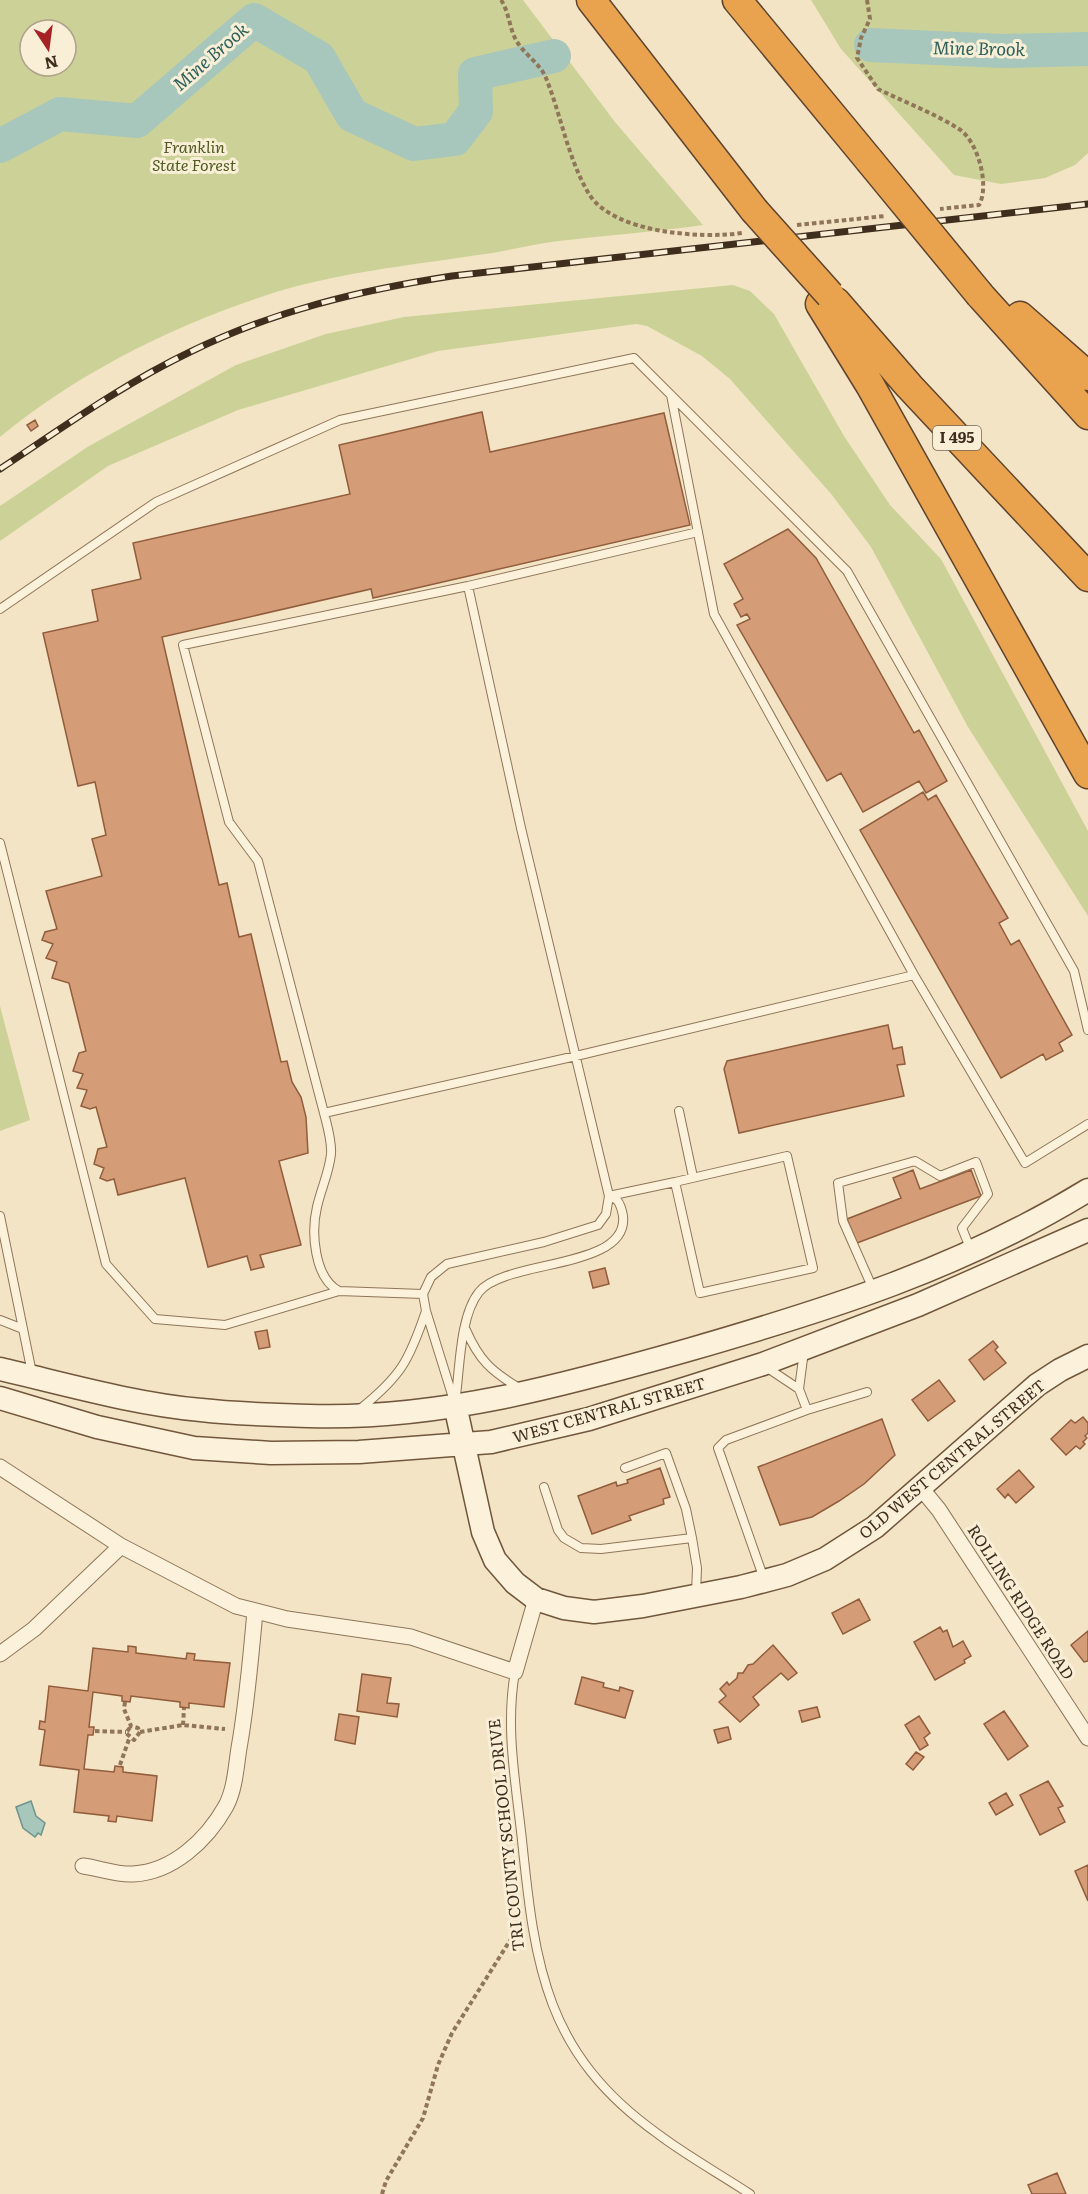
<svg xmlns="http://www.w3.org/2000/svg" width="1088" height="2194" viewBox="0 0 1088 2194" font-family="Literata,serif">
  <style>
    .green { fill: #ccd297; fill-rule: evenodd }
    .water { fill: #a7c6bc; stroke: #6d958b; stroke-width: 1.5 }
    .lines { fill: none; stroke-linecap: round; stroke-linejoin: round }
    .river { stroke: #a7c6bc; stroke-width: 34 }
    .building { fill: #d49d78; stroke: #925d3c; stroke-width: 1.5 }
    .lane-casing { stroke: #907559; stroke-width: 10 }
    .street-casing { stroke: #907559; stroke-width: 17 }
    .secondary-casing { stroke: #72563c; stroke-width: 25 }
    .highway-casing { stroke: #5e432d; stroke-width: 31 }
    .path { stroke: #907559; stroke-width: 4; stroke-dasharray: 4.5 3; stroke-linecap: butt }
    .lane { stroke: #fcf1da; stroke-width: 8 }
    .street { stroke: #fcf1da; stroke-width: 15 }
    .secondary { stroke: #fcf1da; stroke-width: 22 }
    .highway { stroke: #e9a34f; stroke-width: 28 }
    .rail-casing { stroke: #3f2d1e; stroke-width: 7 }
    .rail { stroke: #f9eed6; stroke-width: 4.5; stroke-dasharray: 14; stroke-linecap: butt }
    .highway-bridge-casing { stroke: #5e432d; stroke-width: 31; stroke-linecap: butt }
    .highway-bridge { stroke: #e9a34f; stroke-width: 28 }
    .labels { text-anchor: middle; stroke-width: 6; stroke-linejoin: round; paint-order: stroke }
    .shield { fill: #f9eed6; stroke: #776755; stroke-width: 1.5 }
    .shield-label { font-size: 15px; font-weight: bold; fill: #3f2d1e }
    .park-label { font-size: 16px; font-style: italic; fill: #4f5d23; stroke: #f9eed6 }
    .street-label { font-size: 16px; fill: #3f2d1e; stroke: #f9eed6 }
    .water-label { font-size: 18px; font-style: italic; fill: #2c605c; stroke: #f9eed6 }
  </style>
  <rect width="100%" height="100%" fill="#f2e4c5"/>
  <path class="green" d="M0 0H523L615 122 703 225C655 232 607 235 559 241 532 244 505 252 478 255 406 266 333 273 264 296 170 327 76 374 0 437ZM30 30H66V66H30Z
    M811 0H1088V153L1075 165 1045 178 1001 184 954 175 841 49Z
    M733 285 750 291 774 314 844 436 890 505 941 559 1088 831V916L968 727 871 547 832 495 730 379 702 356 647 326 636 324 438 351 238 410 108 466 0 541V506L89 446 236 365 326 334 404 317Z
    M0 1006 30 1120 0 1131Z"/>
  <path class="water" d="M31 1801 36 1816 45 1823 41 1835 38 1833 35 1837 23 1828 16 1807Z"/>
  <g class="lines">
    <path class="river" d="M871 45 1002 51 1088 49
      M0 146 60 114 137 121 254 20 319 58 352 115 414 144 455 139 476 111 475 74 554 56"/>
  </g>
  <path class="building" d="M482 412 490 452 664 413 690 525 373 598 371 589 162 637 219 885 227 883 239 937 251 934 281 1062 287 1061 292 1082 301 1097 306 1117 308 1153 279 1161 301 1245 260 1255 264 1267 251 1270 247 1256 208 1267 185 1178 118 1195 114 1179 107 1181 100 1178 104 1168 94 1164 98 1149 107 1147 96 1107 90 1109 81 1106 87 1090 77 1088 83 1074 73 1071 79 1053 86 1051 69 983 52 978 57 962 46 958 53 944 42 940 45 932 57 929 46 891 102 876 92 839 106 835 95 782 78 786 43 633 98 621 92 590 141 579 133 543 350 494 339 445Z
    M35 420 38 426 31 431 27 425Z
    M788 529 816 558 914 733 919 730 947 781 926 793 919 781 863 812 841 773 827 781 737 625 750 619 747 614 741 617 734 604 743 599 724 564Z
    M923 792 928 800 936 795 1008 918 999 923 1011 945 1019 940 1072 1035 1059 1043 1063 1051 1046 1060 1043 1054 1001 1078 860 830Z
    M888 1025 893 1049 902 1047 905 1064 897 1065 904 1096 739 1133 724 1069 727 1061Z
    M913 1170 920 1189 971 1170 981 1196 857 1243 847 1219 901 1198 893 1178Z
    M605 1268 609 1284 593 1288 589 1272Z
    M267 1330 270 1347 259 1349 255 1332Z
    M993 1341 998 1347 995 1350 1006 1363 984 1380 969 1360Z
    M939 1380 955 1401 928 1421 912 1400Z
    M1083 1417 1088 1423V1433L1085 1436 1087 1438 1083 1442 1085 1444 1080 1449 1076 1446 1066 1455 1051 1439 1071 1420 1075 1423Z
    M882 1419 895 1455 864 1484 839 1501 812 1517 780 1525 758 1467Z
    M660 1468 670 1497 663 1499 664 1504 629 1516 631 1520 592 1534 578 1496 616 1482 617 1486 628 1483 627 1480Z
    M1019 1470 1034 1487 1016 1503 1008 1494 1005 1498 997 1489Z
    M859 1599 870 1620 843 1634 832 1613Z
    M940 1627 943 1632 947 1630 953 1647 963 1641 971 1656 964 1660 965 1663 935 1680 914 1642Z
    M1088 1631V1661L1084 1662 1071 1645Z
    M773 1645 797 1673 788 1680 781 1673 753 1697 759 1705 740 1722 719 1702 726 1696 720 1689 727 1682 729 1685 737 1678 738 1673H743L748 1665 753 1664Z
    M128 1646 136 1647V1653L186 1659 187 1653 195 1654 194 1660 230 1663 224 1707 189 1703V1708L180 1707V1702L131 1696 130 1702 122 1701V1696L93 1692 89 1727H94L93 1735H88L84 1769 114 1772 115 1766 123 1767V1772L157 1776 152 1821 117 1816 116 1822 108 1821 109 1816 74 1812 79 1770 40 1765 45 1730 39 1729 40 1721 45 1722 49 1686 88 1691 93 1648 128 1652Z
    M362 1674 391 1678 387 1703 399 1704 397 1717 357 1711Z
    M582 1677 604 1683 603 1687 619 1691 620 1687 633 1691 625 1718 575 1704Z
    M817 1707 820 1717 802 1722 799 1711Z
    M1004 1711 1028 1746 1008 1760 984 1724Z
    M339 1714 359 1717 355 1744 335 1740Z
    M919 1716 930 1733 924 1738 928 1745 920 1750 905 1725Z
    M728 1727 731 1739 718 1743 714 1730Z
    M916 1752 924 1757 913 1770 906 1764Z
    M1048 1781 1063 1806 1058 1808 1065 1822 1040 1835 1020 1795Z
    M1006 1793 1013 1805 996 1815 989 1803Z
    M1088 1865V1901L1075 1871Z
    M1057 2173 1066 2194H1032L1028 2185Z"/>
  <g class="lines">
    <g class="lane-casing">
      <path id="lane" d="M671 395 714 614 914 975 1025 1163 1088 1124
        M0 609 156 502 340 420 634 358 847 571 1074 971 1088 1030
        M0 843 106 1264 155 1319 225 1325 339 1291
        M679 1111 693 1177
        M324 1113 576 1056 914 975
        M609 1196 675 1182 700 1293 813 1268 787 1156 675 1182
        M0 1216 32 1373
        M873 1289 843 1221 838 1183 915 1161 940 1176 976 1162 988 1194 962 1228 970 1248
        M423 1294 339 1291C314 1278 311 1232 317 1207 321 1189 329 1173 331 1154 332 1141 327 1125 324 1113L258 861 229 822 183 645 468 586 698 532
        M423 1294 431 1277 447 1264 544 1242 598 1225 606 1214 609 1196 521 828 468 586
        M423 1294 426 1311 454 1401
        M0 1320 23 1329
        M466 1330C479 1360 491 1371 519 1388
        M766 1367 799 1389 804 1351
        M455 1403C460 1372 459 1317 479 1292 505 1259 629 1270 623 1216 622 1210 621 1205 617 1200L609 1196
        M360 1409C401 1376 409 1361 426 1311
        M807 1410 867 1392
        M625 1468 666 1453 686 1509 692 1538
        M544 1487 558 1530 564 1538 581 1548 601 1549 692 1538 697 1568 696 1594
        M764 1579 718 1448 726 1440 807 1410 799 1389
        M515 1672C505 1728 516 1784 522 1840 535 1968 546 2054 658 2134 687 2156 720 2174 750 2194"/>
    </g>
    <g class="street-casing">
      <path id="street" d="M0 1467 121 1546 236 1606 287 1619 411 1637 515 1672 536 1599
        M921 1488 939 1510 1088 1738
        M0 1654 34 1629 121 1546
        M83 1866C99 1868 117 1875 133 1874 173 1872 207 1840 226 1806 235 1789 236 1767 239 1748 247 1703 251 1657 255 1611"/>
    </g>
    <g class="secondary-casing">
      <path id="secondary" d="M0 1369C65 1384 134 1404 201 1410 236 1414 273 1415 309 1416 438 1420 565 1385 688 1350 830 1309 961 1268 1088 1190
        M0 1398 97 1427 194 1448 271 1453 359 1452 491 1442 589 1419 763 1364 918 1305 1088 1230
        M455 1405 483 1532 495 1560 515 1583 536 1599 564 1608 594 1612 643 1606 741 1587 787 1575 825 1559 875 1527 1037 1385 1060 1370 1088 1356"/>
    </g>
    <g class="highway-casing">
      <path id="highway" d="M591 0 754 210
        M737 0 869 160
        M980 295 1088 415
        M836 302 909 386 1088 577
        M820 304 870 385 1088 774
        M1020 316 1088 376"/>
    </g>
    <path class="path" d="M501 0C509 12 509 26 515 38 522 53 540 63 546 78 561 115 568 159 589 194 613 233 701 239 742 233
      M867 0 870 19 861 38 857 58 878 89C904 102 934 113 959 129 978 141 990 186 979 205L940 209
      M797 225 885 216
      M125 1702 124 1709 131 1726 138 1728 140 1732 134 1740 126 1733 131 1726
      M183 1725 184 1708
      M95 1731 126 1732
      M140 1732 183 1725 225 1729
      M120 1765 129 1739
      M382 2194 386 2181 423 2118 438 2065 452 2033 519 1926"/>
    <use href="#lane" class="lane"/>
    <use href="#street" class="street"/>
    <use href="#secondary" class="secondary"/>
    <use href="#highway" class="highway"/>
    <g class="rail-casing">
      <path id="rail" d="M0 469C62 428 123 384 190 352 273 311 361 290 452 276L1088 204"/>
    </g>
    <use href="#rail" class="rail"/>
    <g class="highway-bridge-casing">
      <path id="highway-bridge" d="M869 160 980 295
        M754 210 830 295"/>
    </g>
    <use href="#highway-bridge" class="highway-bridge"/>
  </g>
  <g class="labels">
    <rect class="shield" x="933" y="426" width="48" height="24" rx="4.5"/>
    <g class="shield-label">
      <text x="957" y="443">I 495</text>
    </g>
    <g class="park-label">
      <text x="194" y="153">Franklin<tspan x="194" dy="18">State Forest</tspan></text>
    </g>
    <g class="street-label">
      <text transform="translate(609 1410) rotate(-16)" y="6">WEST CENTRAL STREET</text>
      <text transform="translate(952 1459) rotate(-40)" y="6">OLD WEST CENTRAL STREET</text>
      <text transform="translate(1021 1602) rotate(57)" y="6">ROLLING RIDGE ROAD</text>
      <text transform="translate(506 1835) rotate(-96)" y="6">TRI COUNTY SCHOOL DRIVE</text>
    </g>
    <g class="water-label">
      <text transform="translate(979 49) rotate(1)" y="6">Mine Brook</text>
      <text transform="translate(211 57) rotate(-41)" y="6">Mine Brook</text>
    </g>
  </g>
  <g transform="translate(48 48) rotate(167)"><circle r="28" fill="#f9eed6" stroke="#afa18c" stroke-width="1.5"/>
  <path d="M0-4.5L10 22L0 15L-10 22Z" fill="#a52325"/>
  <text y="-9" font-size="16" font-weight="bold" text-anchor="middle" fill="#3f2d1e">N</text>
  </g>
</svg>
